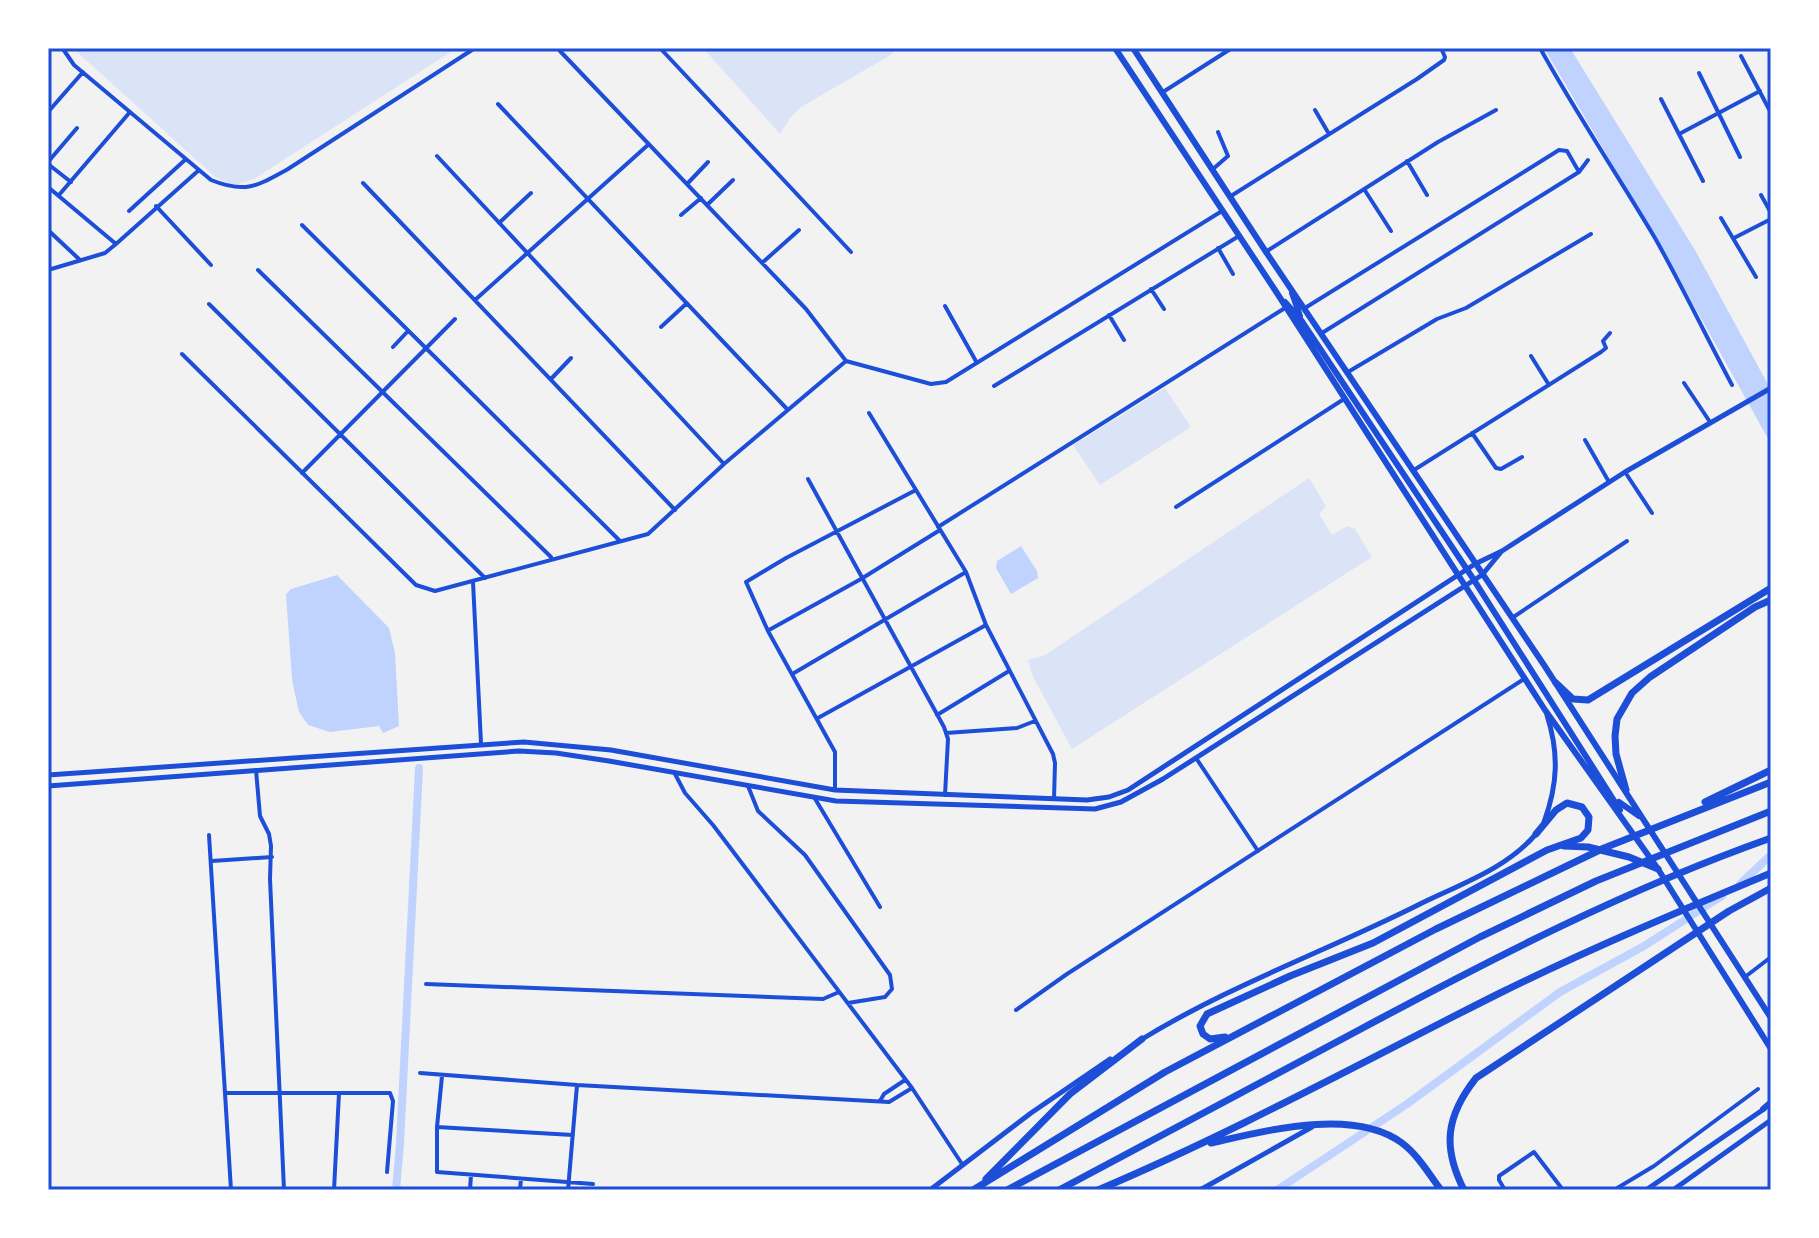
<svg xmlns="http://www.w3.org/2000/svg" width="1819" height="1238" viewBox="0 0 1819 1238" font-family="'PT Sans Narrow',sans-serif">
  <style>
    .green { fill: #dbe4f7 }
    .water { fill: #bfd3fe }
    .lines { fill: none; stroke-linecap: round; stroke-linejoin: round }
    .canal { stroke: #bfd3fe; stroke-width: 8 }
    .minor { stroke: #1d4ed8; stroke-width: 4 }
    .tertiary { stroke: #1d4ed8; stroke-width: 5 }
    .secondary { stroke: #1d4ed8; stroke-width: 5 }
    .primary { stroke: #1d4ed8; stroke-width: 6 }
    .motorway { stroke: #1d4ed8; stroke-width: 7 }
    .neatline { fill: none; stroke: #1d4ed8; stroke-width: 3 }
  </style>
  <rect width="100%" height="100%" fill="#f2f2f2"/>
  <path class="green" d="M77 48H457L254 179 233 186 214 176 76 51Z
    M703 48H895L891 55 801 107 791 117 780 134Z
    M1165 388 1191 427 1100 485 1073 445Z
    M1309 478 1326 506 1319 514 1332 535 1347 526 1355 529 1372 557 1072 749 1032 675 1028 660 1045 655Z"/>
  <path class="water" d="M1544 48H1570L1695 250 1771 390V444L1668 259Z
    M1021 546 1037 571 1038 578 1011 594 996 568 997 561Z
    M337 575 389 628 395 653 399 726 383 733 379 726 330 732 308 725 299 712 292 680 286 594 291 589Z"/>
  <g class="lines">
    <path class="canal" d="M1740 884 1771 855
      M396 1190 400 1144 419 768
      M1277 1190 1407 1104 1560 992 1644 946 1722 896"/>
    <path class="minor" d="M660 48 851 252
      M1540 48C1576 113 1617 174 1655 238 1682 286 1706 336 1732 385
      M63 49 74 65 211 180C246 194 257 186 288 169L475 48
      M560 51 806 309 846 361
      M1741 56 1771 113
      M1699 73 1740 157
      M1163 92 1232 48
      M1661 99 1703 181
      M498 104 787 409
      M1315 110 1329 134
      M48 112 83 72
      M1681 133 1760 91
      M437 156 724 464
      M1407 161 1427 195
      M48 162 77 128
      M48 164 71 182
      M1213 169 1228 156 1218 132
      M363 183 675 510
      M687 184 708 162
      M1364 189 1391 231
      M59 195 130 112
      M1761 195 1771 213
      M1231 196 1417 79 1444 60 1445 57 1441 48
      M707 205 733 180
      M156 206 211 265
      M129 211 186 159
      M681 215 701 198
      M1721 218 1756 277
      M499 223 531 193
      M302 225 620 541
      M48 230 80 260
      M1734 238 1771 219
      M116 244 199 170
      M1218 248 1233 274
      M1267 251 1438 142 1496 110
      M762 263 799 230
      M48 270 105 253 116 244 48 187
      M258 270 551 557
      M1151 289 1164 309
      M475 300 649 144
      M209 304 485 578
      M945 306 977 363
      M1305 308 1559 150 1567 151 1579 172
      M1109 315 1124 340
      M661 327 687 303
      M1322 333 1579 172 1588 160
      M393 347 408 331
      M182 354 416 585 435 591 648 534 724 464 846 361
      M1531 356 1549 385
      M846 361 931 384 946 382 1222 211
      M1348 372 1437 319 1466 308 1591 234
      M551 379 571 358
      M1684 383 1710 422
      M994 386 1239 236
      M869 413 966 572 986 625 1053 754 1055 763 1054 799
      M1472 433 1496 468 1501 469 1522 457
      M1585 440 1609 482
      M1414 470 1601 352 1606 348 1603 341 1610 333
      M1625 472 1652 513
      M302 473 455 319
      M808 479 944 727 948 739 945 795
      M1176 507 1344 399
      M938 527 1285 308
      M473 582 481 743
      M1512 618 1627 541
      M769 630 861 579 940 530
      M794 673 966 572
      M937 715 1009 671
      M818 718 986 625
      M946 733 1017 728 1035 721
      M1196 758 1258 851
      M256 770 260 816 269 834 271 846 270 879 284 1190
      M674 772 685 793 713 825 912 1088 962 1164
      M748 786 758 811 805 855 890 975 892 989 885 997 848 1003
      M835 790V752L768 631 746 582 786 558 914 491
      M814 797 880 907
      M209 835 231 1190
      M212 861 272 857
      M1745 977 1771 957
      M426 984 823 999 839 992
      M1016 1010 1067 974 1524 679
      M420 1073 577 1085 889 1102 912 1088
      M442 1076 437 1127V1172L593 1184
      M226 1093H390L393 1101 387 1172
      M880 1101 884 1094 905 1080
      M437 1127 573 1135
      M334 1190 339 1093
      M470 1190 471 1175
      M520 1190 521 1179
      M568 1190 577 1085
      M1505 1190 1499 1180V1176L1534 1152 1563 1190
      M1614 1190 1654 1166 1758 1089"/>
    <path class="tertiary" d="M1475 564 1502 551 1625 472 1771 388
      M1482 575 1501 552
      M1646 1190 1764 1109
      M1673 1190 1771 1120"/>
    <path class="secondary" d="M48 775 524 742 611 750 835 790 1087 800 1109 797 1128 790 1475 564
      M48 786 519 751 556 753 609 761 836 801 1095 809 1121 802 1163 779 1482 575
      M1544 822C1558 784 1559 753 1547 715
      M1139 1041C1226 987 1324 952 1416 906 1458 885 1505 870 1536 834
      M930 1190 1031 1113 1110 1059
      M1200 1190 1312 1127"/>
    <path class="primary" d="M1115 48 1275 290 1545 710 1658 869 1771 1049
      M1133 48 1266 252 1544 665 1771 1018
      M1292 293 1300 316
      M1285 302 1301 320 1472 577 1620 810
      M1619 802 1639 816
      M1763 1109 1771 1102"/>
    <path class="motorway" d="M1556 683 1573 699 1588 700 1771 588
      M1626 790 1616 754 1615 736 1617 719 1632 693 1650 677 1755 607 1771 600
      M1705 802 1771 770
      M1564 846 1588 847 1629 857 1658 869
      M1225 1037 1210 1039 1203 1034 1200 1026 1207 1014 1290 976 1373 943 1547 850 1581 838 1588 830 1589 817 1582 807 1567 803 1556 810 1536 834
      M1211 1143C1265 1131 1353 1107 1402 1143 1418 1155 1429 1174 1441 1190
      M986 1179 1070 1094 1142 1039
      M973 1190 1165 1072 1436 929 1604 848 1771 782
      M1007 1190 1480 937 1596 881 1771 811
      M1059 1190C1159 1137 1259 1083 1359 1030 1493 958 1627 889 1771 838
      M1098 1190C1235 1132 1366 1060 1500 993 1589 949 1680 911 1771 873
      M1464 1190C1442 1147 1446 1116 1476 1078L1729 911 1771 888"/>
  </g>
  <rect width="1819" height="1238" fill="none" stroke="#ffffff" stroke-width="100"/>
  <rect x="50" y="50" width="1719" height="1138" class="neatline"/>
</svg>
